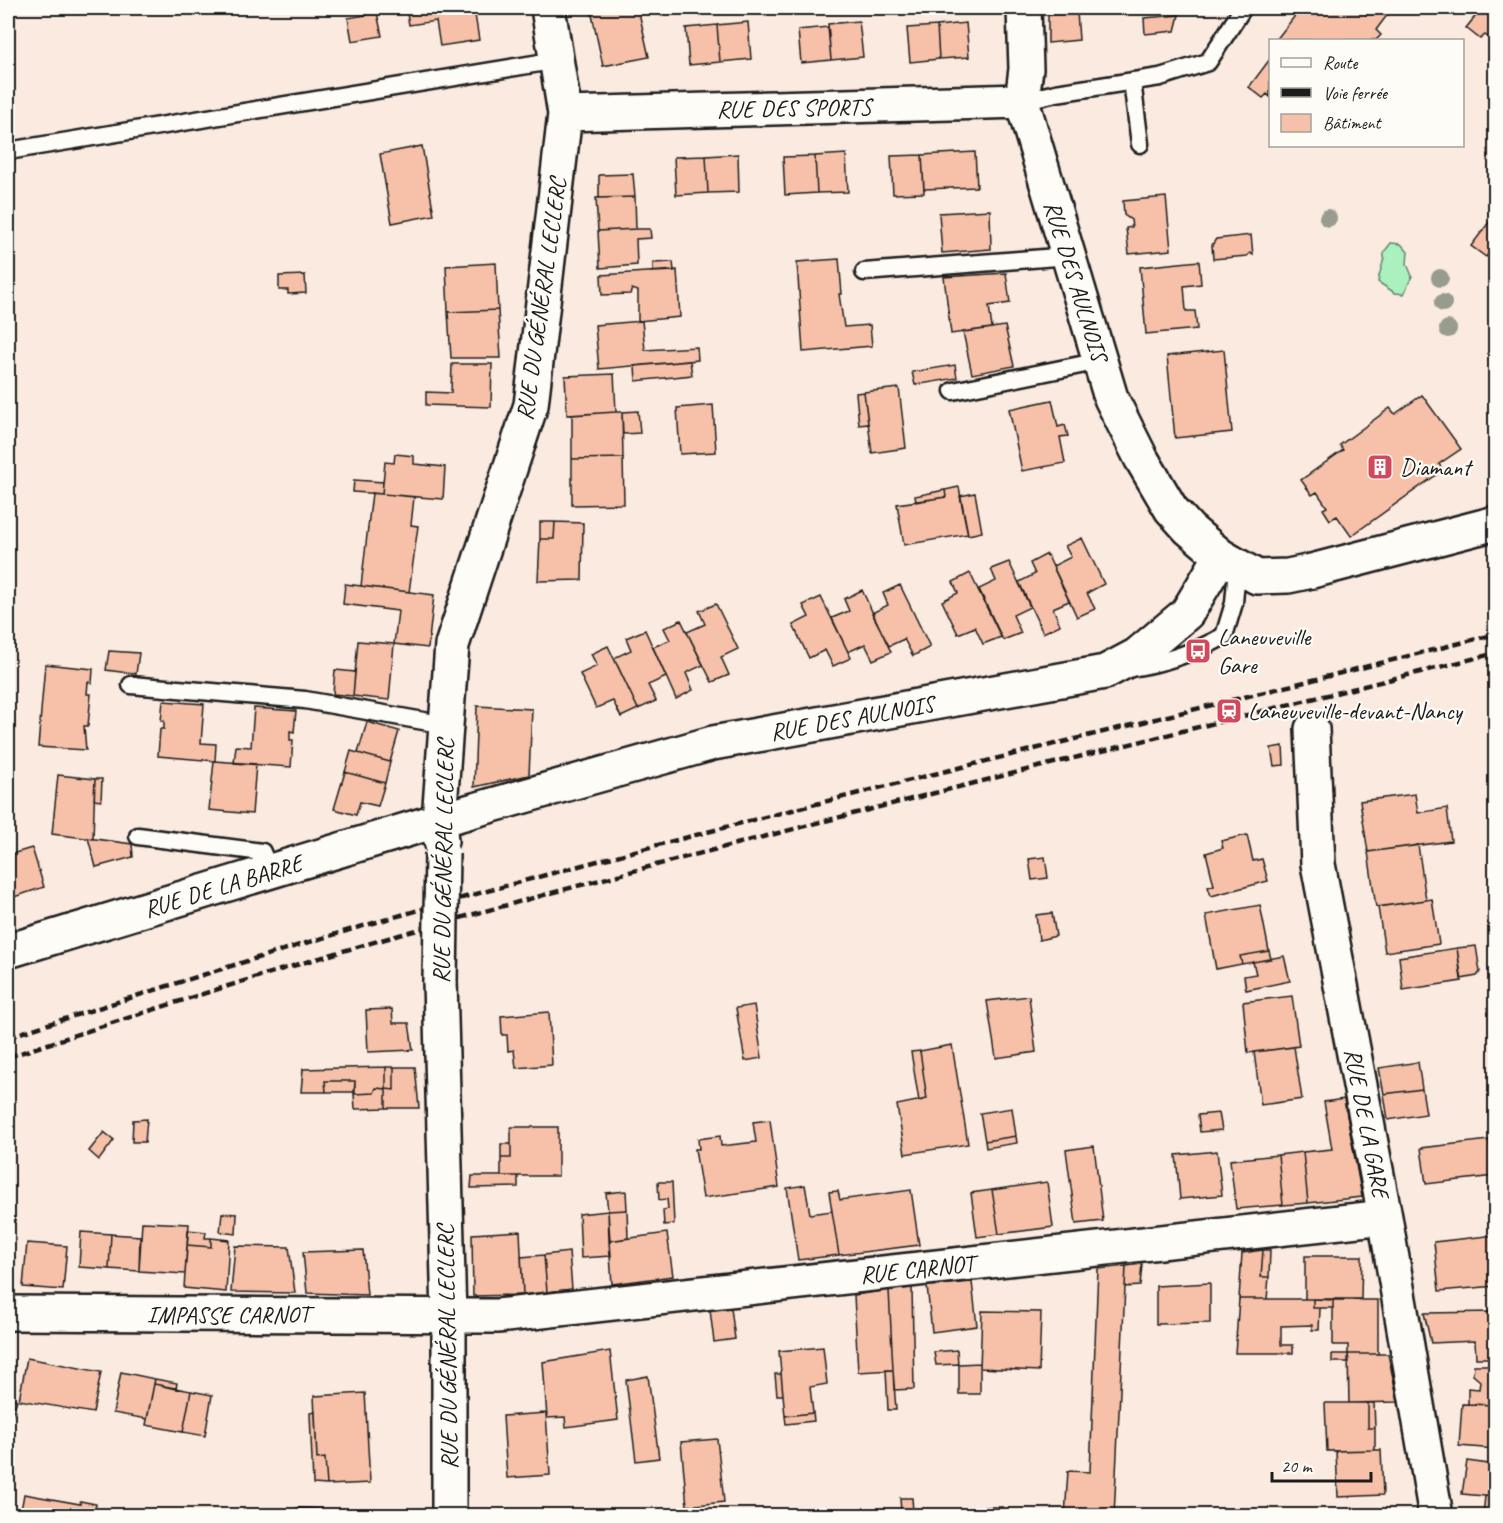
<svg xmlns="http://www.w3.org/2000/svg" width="1503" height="1523" viewBox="0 0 1503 1523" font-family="Caveat,sans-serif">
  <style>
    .green { fill: #aaf1bd; stroke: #63866c; stroke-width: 1.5 }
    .building { fill: #f6c1a8; stroke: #1c1c1c; stroke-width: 1.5 }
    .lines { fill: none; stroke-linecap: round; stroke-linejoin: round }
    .service-casing { stroke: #1c1c1c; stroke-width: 21 }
    .minor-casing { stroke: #1c1c1c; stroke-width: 38 }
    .service { stroke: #fdfcf7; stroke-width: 16 }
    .minor { stroke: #fdfcf7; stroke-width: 33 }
    .rail { stroke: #1c1c1c; stroke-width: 4.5; stroke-dasharray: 9 4.5; stroke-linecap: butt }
    .minor-bridge-casing { stroke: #1c1c1c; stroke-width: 38; stroke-linecap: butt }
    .minor-bridge { stroke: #fdfcf7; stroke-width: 33 }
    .tree { fill: #989c8e }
    .labels { text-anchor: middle; stroke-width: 4.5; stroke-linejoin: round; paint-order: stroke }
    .street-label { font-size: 24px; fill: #1c1c1c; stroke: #fdfcf7 }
    .poi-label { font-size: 24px; fill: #1c1c1c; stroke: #fdfcf7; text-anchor: start }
  </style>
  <rect width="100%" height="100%" fill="#fbeadf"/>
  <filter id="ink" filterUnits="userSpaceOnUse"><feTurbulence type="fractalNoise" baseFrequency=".0167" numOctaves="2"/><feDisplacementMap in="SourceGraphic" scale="12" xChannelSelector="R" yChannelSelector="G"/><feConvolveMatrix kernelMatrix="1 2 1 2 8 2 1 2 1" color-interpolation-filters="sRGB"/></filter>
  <g filter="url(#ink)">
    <path class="green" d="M1391 243 1401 244 1408 252 1407 264 1412 276 1404 294 1395 293 1378 282C1379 270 1385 263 1384 252Z"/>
    <path class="building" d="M406 8H474L479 40 440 46 436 21 409 25Z
      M604 8H638L649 57 603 66 591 10Z
      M1301 8H1388L1391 10 1376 30 1381 35 1376 40H1276Z
      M1482 8H1496V43L1485 35 1480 39 1466 28Z
      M1077 12 1079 40 1048 43V15Z
      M377 13 382 36 352 41 348 18Z
      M1179 15 1175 31 1145 34 1144 18Z
      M859 21 863 57 831 60 828 24Z
      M748 22 751 59 720 62 717 25Z
      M966 23 969 57 939 59 937 26Z
      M717 25 720 62 689 65 686 28Z
      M937 26 939 59 910 62 907 28Z
      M828 27 831 60 801 63 798 30Z
      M1270 59V97L1267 94 1263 98 1249 87Z
      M422 146 434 215 392 223 380 154Z
      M975 152 977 187 924 189 922 155Z
      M738 154 739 192 708 193 706 156Z
      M846 154 848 192 817 193 815 156Z
      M922 155 924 193 893 194 891 156Z
      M706 156 708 193 676 195 674 157Z
      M815 156 817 193 785 195 783 157Z
      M633 174 635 197 599 198V175Z
      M635 197 636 229 598 231 596 198Z
      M1166 197 1171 250 1129 254 1126 228 1132 227 1131 220 1124 215 1123 201Z
      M990 210 991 249 942 253 939 213Z
      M1496 213V258L1489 253 1486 257 1471 246Z
      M636 229H650L651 238 636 239 637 265 600 268 598 231Z
      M1251 235 1253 255 1250 253 1247 256 1213 259 1212 245 1216 239Z
      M839 259 842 294H839L844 327 870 325 872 346 803 352 797 262Z
      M1199 261 1201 284 1184 286 1186 311H1195L1197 329 1146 334 1140 267Z
      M673 262 674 271 653 272V263Z
      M496 263 498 310 448 312 446 266Z
      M677 270 680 317 638 321V291L632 289 630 294 602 295 601 275Z
      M1006 273 1010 303 989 306 992 328 951 334 944 277Z
      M305 275 306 293 288 294V290H279V276Z
      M498 310 501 358H451L448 312Z
      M642 321 645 350 697 347 698 360 599 369 595 325Z
      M1005 326 1014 366 972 374 963 332Z
      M1224 350 1232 432 1175 438 1167 356Z
      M690 361 692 375 636 381 635 366Z
      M452 364H492L491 407 426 405V392L451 393Z
      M955 365 957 378 915 385 912 372Z
      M614 374 616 412 567 415 565 376Z
      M899 388 906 448 872 453 864 392Z
      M864 392 868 424 859 425 856 393Z
      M1422 395 1461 449 1439 464 1443 470 1351 536 1337 516 1330 520 1323 509 1327 507 1317 492 1312 495 1301 480 1343 450 1340 445 1390 408 1395 414Z
      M1052 400 1058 427 1065 425 1068 436 1060 437 1065 463 1022 471 1009 409Z
      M713 405 716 452 680 454 677 408Z
      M638 411 640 433 623 434 622 412Z
      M616 412H622L623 458 572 459V415Z
      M395 454 414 456V464L445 467 443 499 382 494 385 462 394 463Z
      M623 458 624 504 572 505V459Z
      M354 480 383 482 382 494 353 492Z
      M959 487 968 534 904 545 897 504 946 497 945 490Z
      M945 490 946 497 916 502 915 496Z
      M372 493 414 497 411 525 418 526 409 592 361 586Z
      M975 493 982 532 968 535 960 496Z
      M540 522H555L554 539H540Z
      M555 522 583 523 582 580 538 581 540 539H554Z
      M1082 538 1104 584 1087 593 1095 609 1077 617 1053 566 1071 557 1065 546Z
      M1047 554 1069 601 1053 608 1060 625 1043 633 1019 582 1035 574 1030 563Z
      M1009 562 1030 607 1013 615 1021 633 1003 640 979 589 996 581 991 569Z
      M970 573 1001 637 983 644 975 627 958 634 942 601 958 593 953 582Z
      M345 584 434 595 428 648 394 644 398 611 343 604Z
      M900 585 930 647 913 656 904 639 889 646 872 613 888 605 883 593Z
      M862 590 891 652 873 660 865 644 848 652 832 618 849 611 844 599Z
      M821 597 851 658 833 666 825 650 809 658 793 625 809 617 803 605Z
      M716 604 738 649 721 657 729 675 712 682 687 632 705 624 699 611Z
      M681 620 703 665 686 673 693 690 676 699 653 647 670 640 664 628Z
      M645 630 666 677 648 685 656 701 638 709 614 658 631 650 626 638Z
      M358 641 394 644 389 700 353 696Z
      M608 646 638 709 621 717 613 701 596 708 580 674 597 666 591 654Z
      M109 651 139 653 136 674 106 670Z
      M45 664 93 669 92 683 88 682 87 694H91L88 726H84L86 750 38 747Z
      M335 670 355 672 353 696 333 694Z
      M163 701 204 704 201 743 216 744 215 761 158 756 160 729H164V721H161Z
      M477 706 532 709 529 775 474 787Z
      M254 708 296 711 294 732 290 731V740H293L291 767 234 763 236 746 251 747Z
      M367 722 399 731 390 762 358 753Z
      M1283 746 1284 765 1274 766 1271 748Z
      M351 751 390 762 385 783 345 772Z
      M214 761 256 764 252 814 209 810Z
      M345 772 385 783 378 806 360 802 356 815 334 809Z
      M58 775 95 779 93 839 52 834Z
      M95 779H102L101 801 94 800Z
      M1415 794 1418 813 1447 808 1451 841 1368 852 1360 801Z
      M1247 835 1253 861 1262 859 1268 881 1211 896 1208 887 1214 885 1206 853 1223 848 1221 841Z
      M88 838 132 844 133 857 96 867Z
      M1418 845 1426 900 1376 907 1368 852Z
      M32 848 44 887 8 899V855Z
      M1045 857 1048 878 1032 880 1029 859Z
      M1432 899 1439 944 1385 952 1378 907Z
      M1260 905 1269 951 1240 956 1242 964 1216 969 1206 915Z
      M1052 913 1056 936 1039 940 1036 915Z
      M1476 946 1480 972 1477 976 1461 979 1457 948Z
      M1457 948 1462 981 1403 990 1399 957Z
      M1269 951 1271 959 1242 964 1240 956Z
      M1284 956 1290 981 1246 990 1244 976 1256 974 1253 962Z
      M1029 996 1036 1052 996 1058 987 1001Z
      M1292 996 1299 1046 1248 1053 1243 1002Z
      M754 1005 762 1058 745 1061 736 1008Z
      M392 1009 393 1023H409L413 1050 368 1052 366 1010Z
      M549 1012 552 1065 516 1068 514 1050 508 1051 507 1035H502L501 1016Z
      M952 1045 968 1144 905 1154 897 1105 927 1099 920 1051Z
      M1294 1047 1302 1099 1261 1105 1254 1052Z
      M920 1051 927 1099 919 1101 911 1052Z
      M1418 1062 1422 1089 1384 1094 1379 1068Z
      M386 1067V1089L376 1088 374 1093 354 1094 355 1081H325L326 1092H301L303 1069Z
      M386 1067H394V1090L386 1089Z
      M394 1067H415L419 1108H386V1089L394 1090Z
      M325 1081H355V1092H326Z
      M376 1088 386 1089V1108L355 1109 354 1094 374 1093Z
      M1422 1089 1426 1114 1388 1120 1384 1094Z
      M1344 1099 1362 1197 1308 1203 1303 1152 1332 1149 1324 1102Z
      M1012 1108 1016 1136 985 1141 980 1113Z
      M1219 1113 1222 1130 1200 1132 1198 1115Z
      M147 1119 145 1142H132L133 1120Z
      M770 1120 779 1187 703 1198 695 1149H699L698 1139 720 1136 721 1146 756 1142 753 1122Z
      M511 1127H558V1176H501V1158H511Z
      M104 1132 114 1140 99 1160 89 1151Z
      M1016 1136 1017 1143 986 1148 985 1141Z
      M1496 1139V1160L1492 1161 1489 1140Z
      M1489 1140 1494 1176 1426 1184 1421 1148Z
      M501 1144H511V1158H501Z
      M1094 1146 1103 1221 1076 1224 1066 1150Z
      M1217 1151 1222 1195 1180 1199 1176 1155Z
      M1303 1152 1308 1203 1283 1205 1278 1155Z
      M1278 1155 1283 1205 1236 1209 1230 1160Z
      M472 1176H518V1187L471 1188Z
      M658 1182H672L674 1224 664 1225 663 1210 668 1209 667 1199 659 1200Z
      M1047 1182 1053 1227 999 1234 992 1190Z
      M805 1185 810 1214 832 1211 839 1255 798 1260 787 1188Z
      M911 1190 919 1245 839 1255 829 1192 838 1191 840 1200Z
      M992 1190 999 1234 977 1237 971 1193Z
      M626 1191 627 1210 608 1211 606 1193Z
      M627 1210 628 1238 609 1241 608 1211Z
      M608 1211 611 1256 581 1258 579 1214Z
      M222 1213 237 1214 236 1234 220 1232Z
      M142 1222 189 1224 185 1274 139 1271Z
      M188 1230 206 1232 205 1238H211V1247L187 1245Z
      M520 1231 523 1295 473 1296 472 1234Z
      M81 1232 111 1234 109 1269 79 1267Z
      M667 1233 673 1276 612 1284 609 1241Z
      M111 1234 140 1236 139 1271 109 1269Z
      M1496 1235V1286L1439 1291 1434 1242Z
      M211 1238 229 1240 226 1292 184 1288 187 1245 211 1247Z
      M27 1243 67 1246 63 1290 23 1287Z
      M235 1246 289 1247 295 1293 231 1292Z
      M363 1250 367 1295 307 1293 303 1252Z
      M1263 1250H1270L1269 1277H1261Z
      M1263 1250 1261 1277H1269L1267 1299H1239L1242 1253Z
      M569 1252 572 1289 547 1292 544 1255Z
      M544 1255 547 1292 523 1295 521 1257Z
      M1305 1256H1362L1361 1299H1305Z
      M1142 1264 1140 1286 1125 1287 1126 1266Z
      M1126 1266 1114 1516H1065L1068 1471 1090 1472 1098 1269Z
      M972 1282 977 1326 932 1332 927 1286Z
      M1210 1283V1323L1156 1324V1286Z
      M912 1288 914 1389 894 1390 889 1290Z
      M889 1290 893 1370 858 1372 854 1295Z
      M1239 1299H1313V1308H1320L1319 1330H1312V1325L1281 1326V1345H1293V1353H1235Z
      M1313 1299 1333 1300V1308H1313Z
      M1333 1300H1378V1354H1348V1345H1333Z
      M731 1308 735 1339 714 1342 710 1310Z
      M982 1311 1041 1312 1039 1371 980 1368Z
      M1496 1312V1358H1476L1475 1341 1431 1343 1424 1313Z
      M823 1347 827 1384 810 1387 813 1413 785 1416 779 1351Z
      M957 1350 958 1364 936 1365 934 1352Z
      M610 1351 618 1420 566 1427 565 1417 547 1418 543 1362Z
      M1332 1354H1348L1349 1362H1332Z
      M1348 1354H1388L1398 1402 1349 1403Z
      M27 1358 101 1372 93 1413 19 1400Z
      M980 1363V1394H959V1364Z
      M1474 1365H1496V1405L1468 1404V1388L1479 1389 1480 1381 1473 1375Z
      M886 1370H893L896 1410H888Z
      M121 1372 155 1379 147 1419 113 1413Z
      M775 1374H781L783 1395H777Z
      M648 1376 659 1458 636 1461 626 1380Z
      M155 1379 177 1383 176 1389 154 1384Z
      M154 1384 191 1391 183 1432 146 1425Z
      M191 1391 212 1395 205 1436 183 1432Z
      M365 1393 370 1483 327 1485 325 1458 317 1459 314 1396Z
      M8 1395 17 1400 8 1425Z
      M1325 1403H1368V1428H1375V1450L1327 1451Z
      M1368 1403H1374L1375 1428H1368Z
      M1462 1404 1496 1405V1449L1459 1446Z
      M315 1412 317 1459 325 1458 327 1485 313 1484 310 1413Z
      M546 1413 550 1475 507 1478 503 1416Z
      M813 1413 814 1421 786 1424 785 1416Z
      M717 1439 724 1502 687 1506 681 1442Z
      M1375 1450H1381L1383 1495 1338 1497 1336 1451Z
      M1467 1461 1496 1465V1497L1462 1494Z
      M24 1494 80 1504V1501L96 1504 94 1516H20Z
      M1485 1496 1496 1497V1516H1483Z
      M900 1498H912L913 1512H901Z
      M977 1507H1003V1516H977Z
      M297 1508 322 1509V1516H297Z"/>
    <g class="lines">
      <g class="service-casing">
        <path id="service" d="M1132 81 1140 144
          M1022 101 1056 93 1160 77 1208 62 1243 8
          M8 151 558 60
          M864 272 1069 256
          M953 391 1100 361
          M1130 668C1164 663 1194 653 1224 636L1234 603 1237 567
          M131 685 305 700 446 725
          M138 836 262 852 270 871"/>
      </g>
      <g class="minor-casing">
        <path id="minor" d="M1024 8 1026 69 1022 101 1111 398 1141 458 1171 509 1189 529 1221 556 1257 577 1288 576 1312 571 1496 523
          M565 114 1022 101
          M1312 729 1318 864 1385 1217 1436 1516
          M441 841 439 820 452 645 531 405 565 114 548 8
          M8 951 439 820 713 743 1105 672 1137 655 1187 613 1221 556
          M440 981 449 1317V1516
          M8 1313 497 1316 1385 1217"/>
      </g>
      <use href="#service" class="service"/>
      <use href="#minor" class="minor"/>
      <path class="rail" d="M8 1037C130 998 253 958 377 922 747 816 1122 729 1496 634
        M8 1057C133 1016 258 975 385 939 753 835 1125 746 1496 653"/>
      <g class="minor-bridge-casing">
        <path id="minor-bridge" d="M440 981 442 853"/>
      </g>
      <use href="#minor-bridge" class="minor-bridge"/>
    </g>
    <g class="tree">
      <circle cx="1328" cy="218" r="9"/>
      <circle cx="1440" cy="278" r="9"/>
      <circle cx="1443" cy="303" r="9"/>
      <circle cx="1448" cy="329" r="9"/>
    </g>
  </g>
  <defs>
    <g id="building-square" transform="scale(1.35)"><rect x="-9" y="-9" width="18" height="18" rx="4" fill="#d1495b" stroke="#fdfcf7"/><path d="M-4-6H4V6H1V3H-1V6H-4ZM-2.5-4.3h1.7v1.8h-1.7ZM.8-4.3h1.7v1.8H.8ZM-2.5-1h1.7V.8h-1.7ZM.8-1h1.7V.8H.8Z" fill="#fff"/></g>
    <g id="bus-square" transform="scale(1.35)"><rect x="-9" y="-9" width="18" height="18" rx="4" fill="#d1495b" stroke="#fdfcf7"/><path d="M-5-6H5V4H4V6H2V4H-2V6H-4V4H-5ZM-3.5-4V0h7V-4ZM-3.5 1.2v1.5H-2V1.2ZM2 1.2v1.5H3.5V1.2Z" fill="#fff"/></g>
    <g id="station-square" transform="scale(1.35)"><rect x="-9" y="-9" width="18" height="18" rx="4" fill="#d1495b" stroke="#fdfcf7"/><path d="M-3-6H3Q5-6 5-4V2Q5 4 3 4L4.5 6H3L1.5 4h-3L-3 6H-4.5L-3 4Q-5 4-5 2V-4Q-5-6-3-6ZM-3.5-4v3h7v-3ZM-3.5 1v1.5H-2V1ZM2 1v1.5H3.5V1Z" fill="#fff"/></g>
  </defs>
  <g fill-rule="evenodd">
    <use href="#building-square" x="1380" y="467"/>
    <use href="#bus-square" x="1198" y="651"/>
    <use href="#station-square" x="1229" y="711"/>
  </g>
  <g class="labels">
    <g class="street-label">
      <text transform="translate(794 108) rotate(-1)" y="8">RUE DES SPORTS</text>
      <text transform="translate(1076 281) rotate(73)" y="8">RUE DES AULNOIS</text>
      <text transform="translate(541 299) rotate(-82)" y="8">RUE DU GÉNÉRAL LECLERC</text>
      <text transform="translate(852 718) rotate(-10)" y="8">RUE DES AULNOIS</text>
      <text transform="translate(443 861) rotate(-89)" y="8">RUE DU GÉNÉRAL LECLERC</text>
      <text transform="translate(223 886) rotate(-17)" y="8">RUE DE LA BARRE</text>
      <text transform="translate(1367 1123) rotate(79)" y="8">RUE DE LA GARE</text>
      <text transform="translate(917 1269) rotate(-6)" y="8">RUE CARNOT</text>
      <text x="228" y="1323">IMPASSE CARNOT</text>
      <text transform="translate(447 1347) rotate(-91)" y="8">RUE DU GÉNÉRAL LECLERC</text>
    </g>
    <g class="poi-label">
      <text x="1400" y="475">Diamant</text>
      <text x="1218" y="645">Laneuveville<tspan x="1218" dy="28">Gare</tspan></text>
      <text x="1248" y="719">Laneuveville-devant-Nancy</text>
    </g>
  </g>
  <rect width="1503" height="1523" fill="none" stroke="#fdfcf7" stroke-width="30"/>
  <rect x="15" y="15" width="1473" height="1493" fill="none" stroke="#1c1c1c" stroke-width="2" filter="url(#ink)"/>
  <rect x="1269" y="39" width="195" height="108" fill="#fdfcf7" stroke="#a3a29f" stroke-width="1.5"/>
  <rect x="1281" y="58" width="30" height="9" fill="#fdfcf7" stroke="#a3a29f" stroke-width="1.5"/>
  <text x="1323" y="69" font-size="18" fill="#1c1c1c">Route</text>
  <rect x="1281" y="88" width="30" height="9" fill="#1c1c1c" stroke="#a3a29f" stroke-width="1.5"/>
  <text x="1323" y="99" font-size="18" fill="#1c1c1c">Voie ferrée</text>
  <rect x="1281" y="114" width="30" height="18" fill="#f6c1a8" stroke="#a3a29f" stroke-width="1.5"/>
  <text x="1323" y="129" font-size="18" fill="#1c1c1c">Bâtiment</text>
  <path d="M1272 1472v9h99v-9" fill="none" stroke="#1c1c1c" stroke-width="3"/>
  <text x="1281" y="1472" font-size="18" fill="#1c1c1c" stroke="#fdfcf7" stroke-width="4.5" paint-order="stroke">20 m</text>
</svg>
